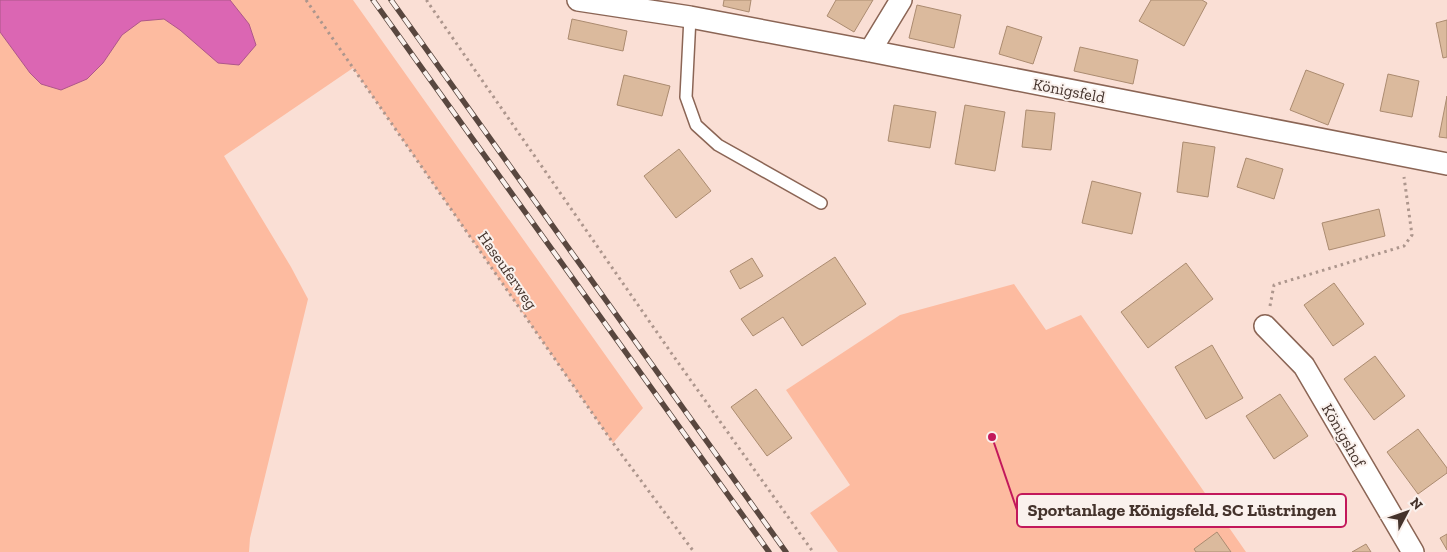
<svg xmlns="http://www.w3.org/2000/svg" width="1447" height="552" viewBox="0 0 1447 552" font-family="'Zilla Slab',serif">
  <style>
    .green { fill: #fdbba0 }
    .water { fill: #db66b3; stroke: #ae578a }
    .building { fill: #dbba9d; stroke: #ab8b70 }
    .lines { fill: none; stroke-linecap: round; stroke-linejoin: round }
    .lane-casing { stroke: #8b6555; stroke-width: 14 }
    .street-casing { stroke: #8b6555; stroke-width: 24 }
    .path { stroke: #ad968d; stroke-width: 3; stroke-dasharray: 2.5 4; stroke-linecap: butt }
    .lane { stroke: #fff; stroke-width: 11 }
    .street { stroke: #fff; stroke-width: 21 }
    .rail-casing { stroke: #59473f; stroke-width: 5.5 }
    .rail { stroke: #faf1ed; stroke-width: 4; stroke-dasharray: 11; stroke-linecap: butt }
    .labels { text-anchor: middle; stroke-width: 4; stroke-linejoin: round; paint-order: stroke }
    .street-label { font-size: 16px; fill: #44332c; stroke: #faf1ed }
    .leader { fill: none; stroke: #c2185b; stroke-width: 2 }
    .callout-dot { fill: #c2185b; stroke: #faf1ed; stroke-width: 2 }
    .callout { fill: #faf1ed; stroke: #c2185b; stroke-width: 2 }
    .callout-label { font-size: 18px; text-anchor: middle; font-weight: bold; fill: #44332c }
  </style>
  <rect width="100%" height="100%" fill="#fadfd5"/>
  <path class="green" d="M0 0H353L643 408 613 443 353 68 224 156 291 267 308 299 250 538 249 552H0Z
    M1014 284 1046 330 1081 315 1246 552H838L810 513 850 485 786 390 900 315Z"/>
  <path class="water" d="M0 0H230L249 24 256 45 239 65 218 63 180 30 164 19 141 21 122 35 103 63 87 79 61 90 41 84 30 73 0 32Z"/>
  <path class="building" d="M724 0H751L749 12 723 6Z
    M836 0H873L854 32 827 16Z
    M1151 0H1202L1207 3 1184 46 1139 21Z
    M917 5 961 15 954 48 909 38Z
    M572 19 627 31 623 51 568 39Z
    M1447 20V57L1443 58 1436 23Z
    M1007 26 1042 37 1033 64 999 54Z
    M1080 47 1138 60 1133 84 1074 71Z
    M1306 70 1344 84 1328 125 1290 110Z
    M1388 74 1419 81 1412 117 1380 111Z
    M624 75 670 86 662 116 617 105Z
    M1447 96V138L1439 137Z
    M894 105 936 112 930 148 888 141Z
    M965 105 1005 112 995 171 955 164Z
    M1026 110 1055 113 1051 150 1022 147Z
    M1183 142 1215 147 1208 197 1177 192Z
    M679 149 711 191 676 218 644 176Z
    M1246 158 1283 169 1274 199 1237 187Z
    M1092 181 1141 193 1132 234 1082 223Z
    M1379 209 1385 236 1329 250 1322 223Z
    M835 257 866 304 802 346 783 317 753 336 741 319Z
    M752 258 763 276 740 289 730 271Z
    M1186 263 1213 299 1148 348 1121 312Z
    M1334 283 1364 324 1333 346 1304 305Z
    M1212 345 1243 398 1206 419 1175 367Z
    M1375 356 1405 396 1374 420 1344 379Z
    M756 389 792 438 767 456 731 407Z
    M1280 394 1308 436 1274 459 1246 416Z
    M1418 429 1447 468V473L1418 494 1387 452Z
    M1217 532 1231 552H1196L1194 549Z
    M1447 534V550L1440 538Z
    M1366 544 1371 552H1352Z"/>
  <g class="lines">
    <g class="lane-casing">
      <path id="lane" d="M690 17 686 97 696 125 718 145 821 203"/>
    </g>
    <g class="street-casing">
      <path id="street" d="M578 0 690 17 870 51 1447 164
        M870 51 901 0
        M1265 326 1304 366 1413 552"/>
    </g>
    <path class="path" d="M306 0 613 443 694 552
      M428 0 427 1 672 354 813 552
      M1270 306 1274 285 1404 246 1412 235 1404 177"/>
    <use href="#lane" class="lane"/>
    <use href="#street" class="street"/>
    <g class="rail-casing">
      <path id="rail" d="M373 0 769 552
        M391 0 786 552"/>
    </g>
    <use href="#rail" class="rail"/>
  </g>
  <g class="labels">
    <g class="street-label">
      <text transform="translate(1069 90) rotate(11)" y="6">Königsfeld</text>
      <text transform="translate(508 270) rotate(55)" y="6">Haseuferweg</text>
      <text transform="translate(1344 435) rotate(60)" y="6">Königshof</text>
    </g>
  </g>
  <path class="leader" d="M992 437L1017 510"/>
  <circle class="callout-dot" cx="992" cy="437" r="5"/>
  <rect class="callout" x="1017" y="494" width="329" height="33" rx="5"/>
  <g class="callout-label">
    <text x="1182" y="516">Sportanlage Königsfeld, SC Lüstringen</text>
  </g>
  <g transform="translate(1407 512) rotate(49)" stroke="#faf1ed" stroke-width="4" paint-order="stroke">
  <path d="M0-4L9 19L0 12L-9 19Z" fill="#44332c"/>
  <text y="-8" font-size="14" font-weight="bold" text-anchor="middle" fill="#44332c">N</text>
  </g>
</svg>
